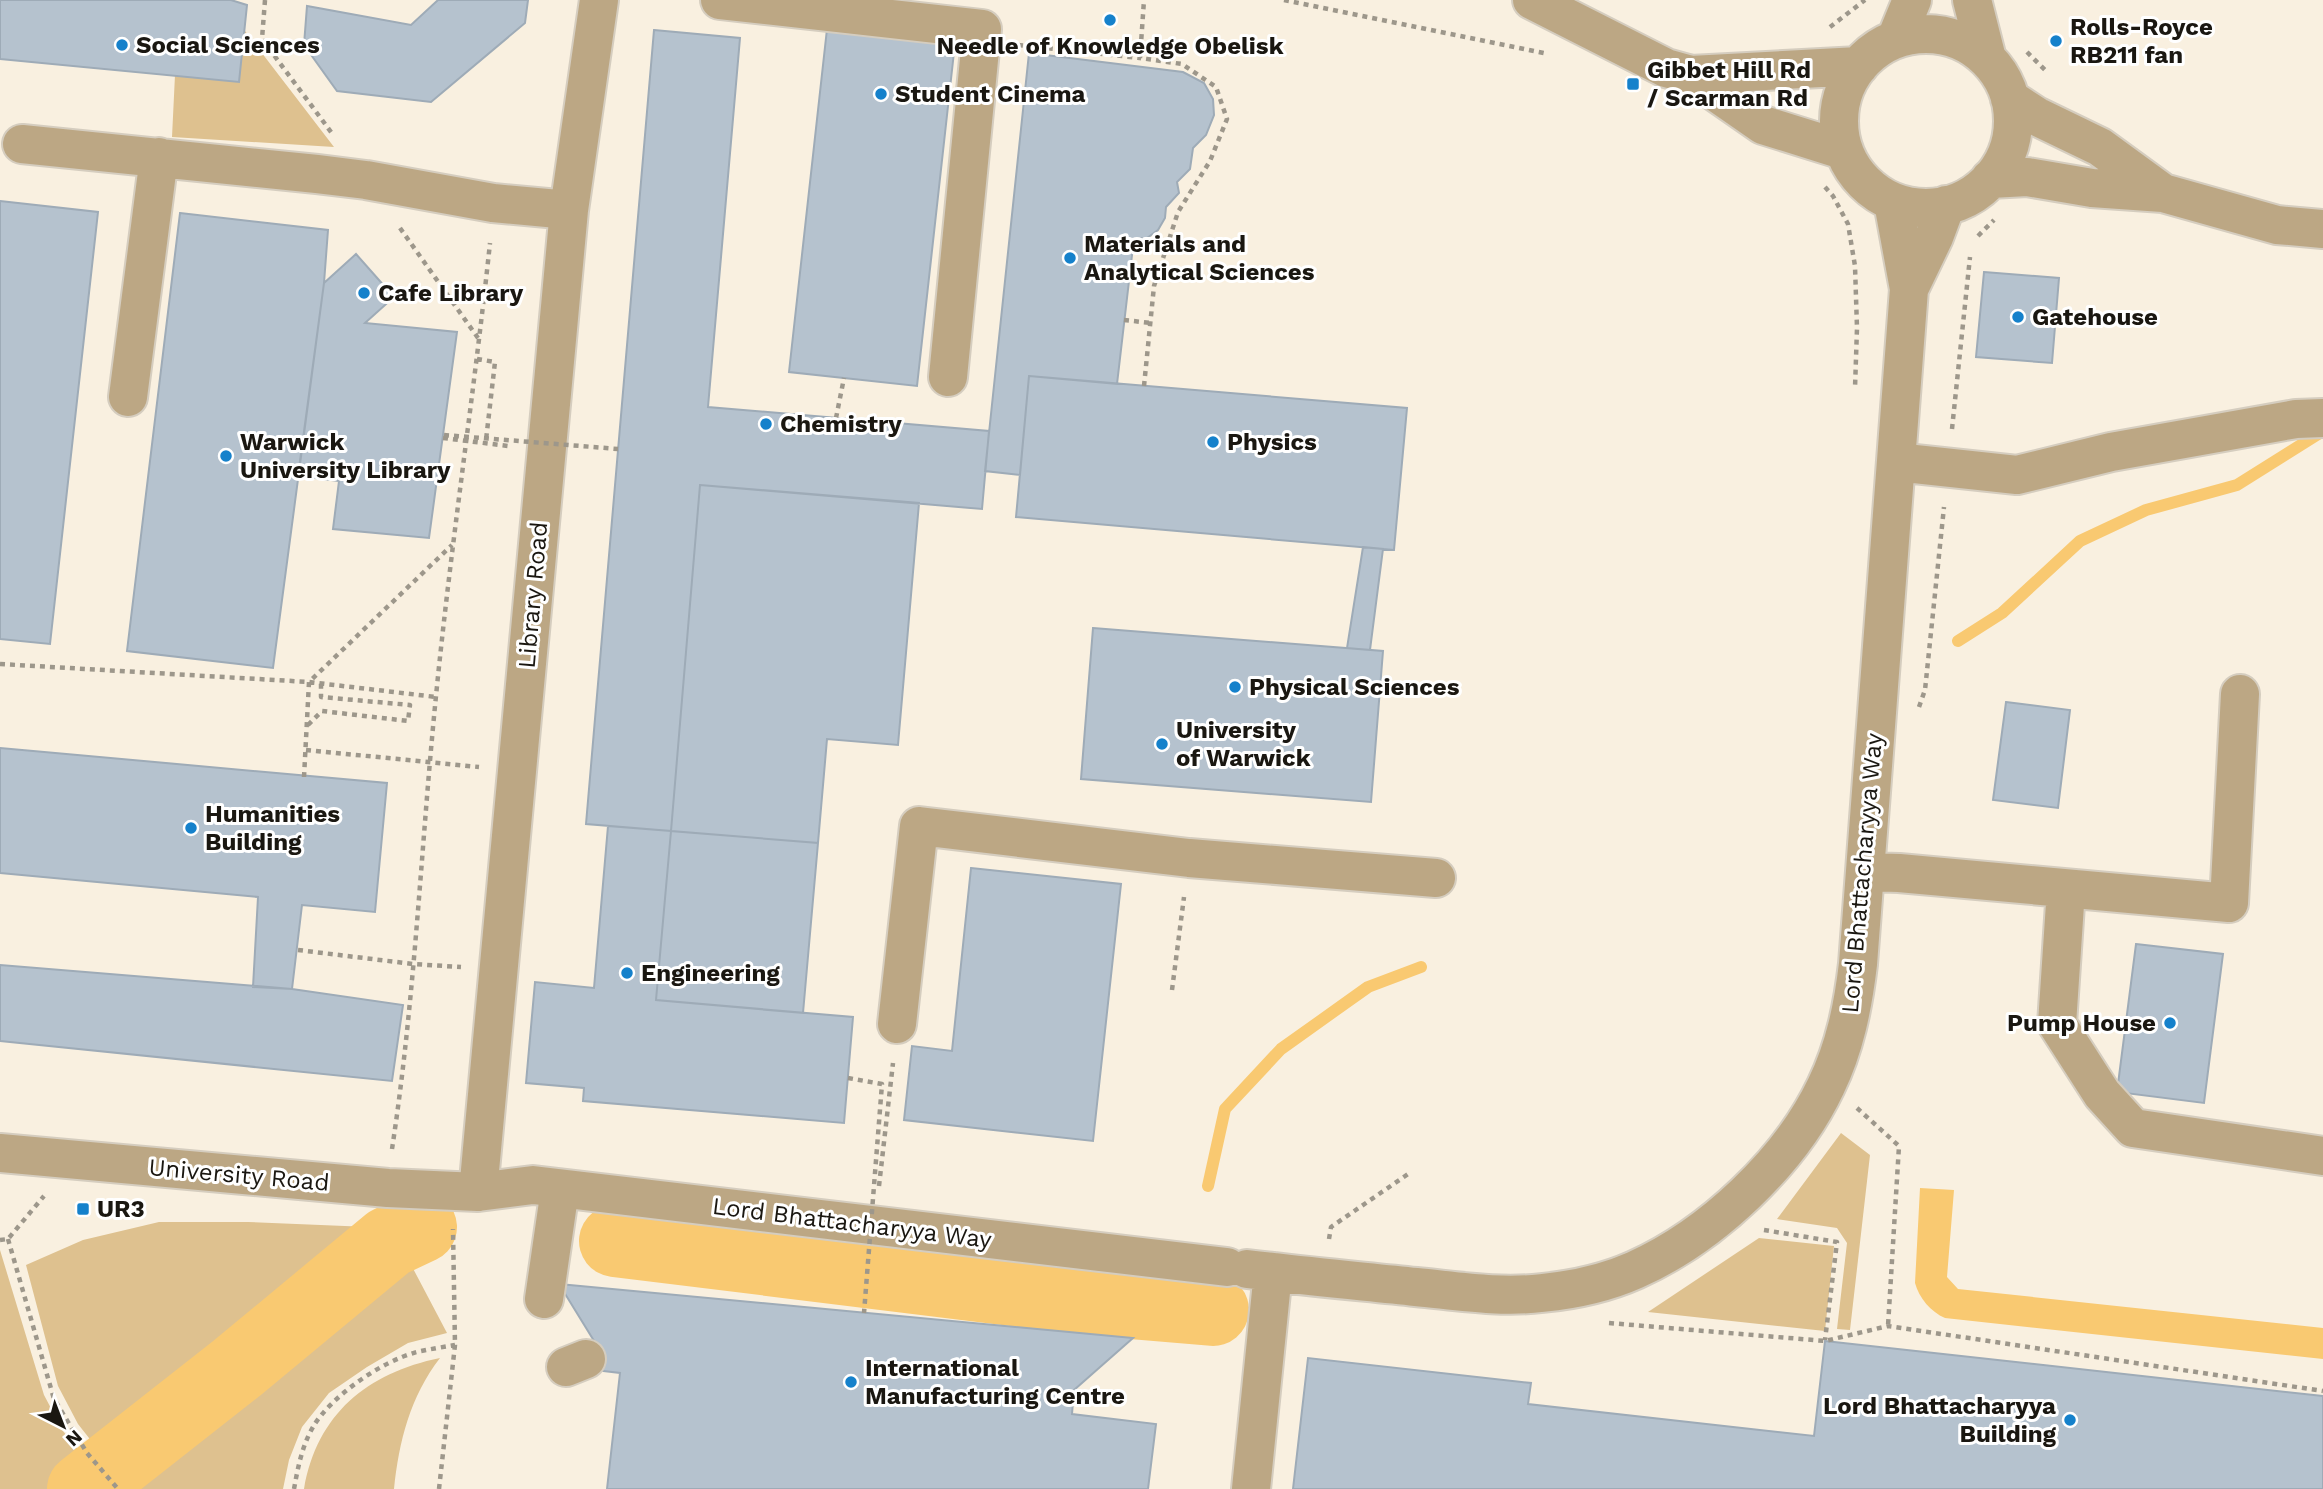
<svg xmlns="http://www.w3.org/2000/svg" width="2323" height="1489" viewBox="0 0 2323 1489" font-family="'Work Sans',sans-serif">
  <style>
    .green { fill: #dec18f }
    .water { fill: #f9c971 }
    .lines { fill: none; stroke-linecap: round; stroke-linejoin: round }
    .stream { stroke: #f9c971; stroke-width: 12 }
    .river { stroke: #f9c971; stroke-width: 72 }
    .building { fill: #b5c2ce; stroke: #9eabb7; stroke-width: 2 }
    .minor-casing { stroke: #d5cdbf; stroke-width: 42 }
    .path { stroke: #9d978b; stroke-width: 4.5; stroke-dasharray: 5 5; stroke-linecap: butt }
    .minor { stroke: #bca784; stroke-width: 38 }
    .path-bridge { stroke: #9d978b; stroke-width: 4.5; stroke-dasharray: 5 5; stroke-linecap: butt }
    .poi-dot { fill: #1581cb; stroke: #fff; stroke-width: 2.5 }
    .labels { text-anchor: middle; stroke-width: 6; stroke-linejoin: round; paint-order: stroke }
    .poi-label { font-size: 24px; font-weight: bold; fill: #1a1711; stroke: #fff; text-anchor: start }
    .street-label { font-size: 24px; fill: #1a1711; stroke: #fff }
  </style>
  <rect width="100%" height="100%" fill="#f9f0e0"/>
  <path class="green" d="M245 31 334 147 172 137 175 75 239 82Z
    M1841 1133 1870 1155 1850 1330 1837 1329 1847 1243 1837 1228 1777 1219Z
    M159 1222H248L369 1227 408 1259 447 1333 408 1343 367 1367 329 1393 302 1427 289 1460 283 1489H129L78 1424 58 1386 26 1265 83 1240Z
    M1759 1238 1834 1246 1825 1331 1648 1312Z
    M0 1250 44 1395 63 1431 110 1489H0Z
    M440 1358C410 1397 399 1441 394 1489H304C317 1414 367 1373 440 1358Z"/>
  <path class="water" d="M1920 1188 1954 1190 1947 1277 1958 1289 2323 1328V1359L1945 1318C1931 1312 1919 1298 1915 1283Z"/>
  <g class="lines">
    <path class="stream" d="M1958 641 2002 613 2080 541 2146 510 2237 485 2323 431
      M1208 1186 1225 1109 1281 1049 1368 987 1421 967
      M1213 1310 1264 1314"/>
    <path class="river" d="M615 1241 1094 1300 1213 1310
      M83 1489 237 1368 389 1242 421 1227"/>
  </g>
  <path class="building" d="M0 0H231L247 5 239 82 0 59Z
    M438 0H528L525 23 431 102 337 91 304 45 307 6 411 25Z
    M827 29 955 43 917 386 789 372Z
    M654 30 740 38 708 407 989 431 982 509 700 485 671 831 586 824Z
    M1029 53 1183 72 1204 83 1213 99 1214 115 1206 135 1193 148 1190 169 1177 182 1179 193 1166 207 1165 218 1158 230 1147 238H1134L1117 384 1029 376 1020 475 985 471Z
    M0 201 98 212 50 644 0 639Z
    M180 213 328 230 324 283 273 668 127 651Z
    M356 254 394 297 365 323 457 332 429 538 333 529 339 481 298 476 324 283Z
    M1984 272 2059 278 2052 363 1976 357Z
    M1029 376 1407 408 1394 550 1016 517Z
    M700 485 919 503 898 745 827 739 818 843 671 831Z
    M1363 547 1383 549 1370 650 1347 648Z
    M1093 628 1383 651 1371 802 1081 779Z
    M2006 702 2070 710 2058 808 1993 800Z
    M0 748 387 783 375 912 302 905 292 989 253 987 258 897 0 873Z
    M608 826 671 831 656 1000 853 1017 844 1123 583 1101 584 1088 526 1083 535 982 594 988Z
    M671 831 818 843 803 1013 656 1000Z
    M971 868 1121 884 1093 1141 904 1120 912 1046 952 1051Z
    M2136 944 2223 954 2204 1103 2117 1092Z
    M0 965 292 989 403 1005 392 1081 0 1041Z
    M559 1284 1133 1338 1074 1390 1072 1414 1156 1424 1148 1489H607L620 1373 594 1370 599 1349Z
    M1825 1341 2323 1396V1489H1293L1308 1358 1531 1383 1528 1404 1814 1436Z"/>
  <g class="lines">
    <g class="minor-casing">
      <path id="minor" d="M720 0 982 29 948 377
        M1532 0 1666 68 1691 75 1763 125 1843 150
        M1972 0 1987 59
        M1839 121a87 87 0 1 1 174 0a87 87 0 1 1-174 0Z
        M1896 39 1912 0
        M1691 75 1859 66
        M2010 99 2036 116 2100 147 2163 193
        M22 144 317 174 366 180 493 203 569 210
        M1990 179 2027 177 2092 188 2163 193 2277 225 2323 229
        M1909 289 1934 237 1946 205
        M128 397 159 157
        M1896 462 2017 475 2111 452 2296 419 2323 418
        M1866 872 1899 873 2229 903 2240 694
        M2066 889 2057 1024 2102 1094 2133 1128 2323 1156
        M897 1024 919 826 1189 858 1436 878
        M0 1153 388 1188 478 1192 533 1185 1227 1267
        M478 1192 569 210 599 0
        M1247 1269C1303 1276 1359 1281 1416 1287 1458 1291 1500 1298 1542 1293 1573 1290 1606 1283 1635 1270 1711 1236 1790 1162 1826 1086 1845 1047 1853 1006 1858 964L1909 289 1893 202
        M544 1299 560 1189
        M566 1367 586 1359
        M1251 1489 1273 1272"/>
    </g>
    <path class="path" d="M265 0 262 39 334 136
      M1284 0 1544 53
      M1830 27 1865 0
      M1018 45 1140 58
      M2027 52 2048 73
      M1825 187 1833 196 1848 224 1855 266 1857 328 1855 388
      M400 228 478 338
      M1978 236 1994 220
      M1124 320 1151 323
      M477 359 495 362 486 440
      M1144 386 1154 286 1178 212 1210 161 1227 119 1216 87 1182 64 1140 58 1144 0
      M836 418 844 378
      M1952 429 1970 257
      M443 438 508 446
      M0 664 309 682 436 697
      M1919 707 1925 690 1944 507
      M308 725 322 711 408 721 410 705 321 697V683
      M306 750 479 767
      M304 777 309 682 452 545
      M298 950 413 964 461 967
      M1172 990 1184 897
      M1857 1108 1899 1146 1888 1326
      M392 1149C415 999 421 846 436 696 451 544 474 394 490 243
      M879 1186 893 1063
      M1764 1230 1837 1242 1825 1340
      M8 1239 54 1399 87 1453 118 1489
      M1329 1239 1331 1227 1411 1172
      M0 1240 8 1239 44 1196
      M1609 1323 1825 1341 1888 1326 2323 1391
      M294 1489C298 1467 302 1446 313 1427 331 1396 382 1361 417 1352 430 1349 443 1347 455 1345
      M439 1489 455 1345 453 1229"/>
    <use href="#minor" class="minor"/>
    <path class="path-bridge" d="M444 435 618 449
      M848 1078 882 1084 864 1313"/>
  </g>
  <g class="poi-dot">
    <circle cx="1110" cy="20" r="7"/>
    <circle cx="2056" cy="41" r="7"/>
    <circle cx="122" cy="45" r="7"/>
    <rect x="1626" y="77" width="14" height="14" rx="3.5"/>
    <circle cx="881" cy="94" r="7"/>
    <circle cx="1070" cy="258" r="7"/>
    <circle cx="364" cy="293" r="7"/>
    <circle cx="2018" cy="317" r="7"/>
    <circle cx="766" cy="424" r="7"/>
    <circle cx="1213" cy="442" r="7"/>
    <circle cx="226" cy="456" r="7"/>
    <circle cx="1235" cy="687" r="7"/>
    <circle cx="1162" cy="744" r="7"/>
    <circle cx="191" cy="828" r="7"/>
    <circle cx="627" cy="973" r="7"/>
    <circle cx="2170" cy="1023" r="7"/>
    <rect x="76" y="1202" width="14" height="14" rx="3.5"/>
    <circle cx="851" cy="1382" r="7"/>
    <circle cx="2070" cy="1420" r="7"/>
  </g>
  <g class="labels">
    <g class="poi-label">
      <text x="2070" y="35">Rolls-Royce<tspan x="2070" dy="28">RB211 fan</tspan></text>
      <text x="136" y="53">Social Sciences</text>
      <text x="1110" y="54" text-anchor="middle">Needle of Knowledge Obelisk</text>
      <text x="1647" y="78">Gibbet Hill Rd<tspan x="1647" dy="28">/ Scarman Rd</tspan></text>
      <text x="895" y="102">Student Cinema</text>
      <text x="1084" y="252">Materials and<tspan x="1084" dy="28">Analytical Sciences</tspan></text>
      <text x="378" y="301">Cafe Library</text>
      <text x="2032" y="325">Gatehouse</text>
      <text x="780" y="432">Chemistry</text>
      <text x="240" y="450">Warwick<tspan x="240" dy="28">University Library</tspan></text>
      <text x="1227" y="450">Physics</text>
      <text x="1249" y="695">Physical Sciences</text>
      <text x="1176" y="738">University<tspan x="1176" dy="28">of Warwick</tspan></text>
      <text x="205" y="822">Humanities<tspan x="205" dy="28">Building</tspan></text>
      <text x="641" y="981">Engineering</text>
      <text x="2156" y="1031" text-anchor="end">Pump House</text>
      <text x="97" y="1217">UR3</text>
      <text x="865" y="1376">International<tspan x="865" dy="28">Manufacturing Centre</tspan></text>
      <text x="2056" y="1414" text-anchor="end">Lord Bhattacharyya<tspan x="2056" dy="28">Building</tspan></text>
    </g>
    <g class="street-label">
      <text transform="translate(533 595) rotate(-85)" y="8">Library Road</text>
      <text transform="translate(1862 873) rotate(-85)" y="8">Lord Bhattacharyya Way</text>
      <text transform="translate(239 1175) rotate(5)" y="8">University Road</text>
      <text transform="translate(852 1223) rotate(7)" y="8">Lord Bhattacharyya Way</text>
    </g>
  </g>
  <g transform="translate(63 1426) rotate(138)" stroke="#ffffff" stroke-width="5" paint-order="stroke">
  <path d="M0-5L12 26L0 18L-12 26Z" fill="#1a1711"/>
  <text y="-10" font-size="19" font-weight="bold" text-anchor="middle" fill="#1a1711">N</text>
  </g>
</svg>
